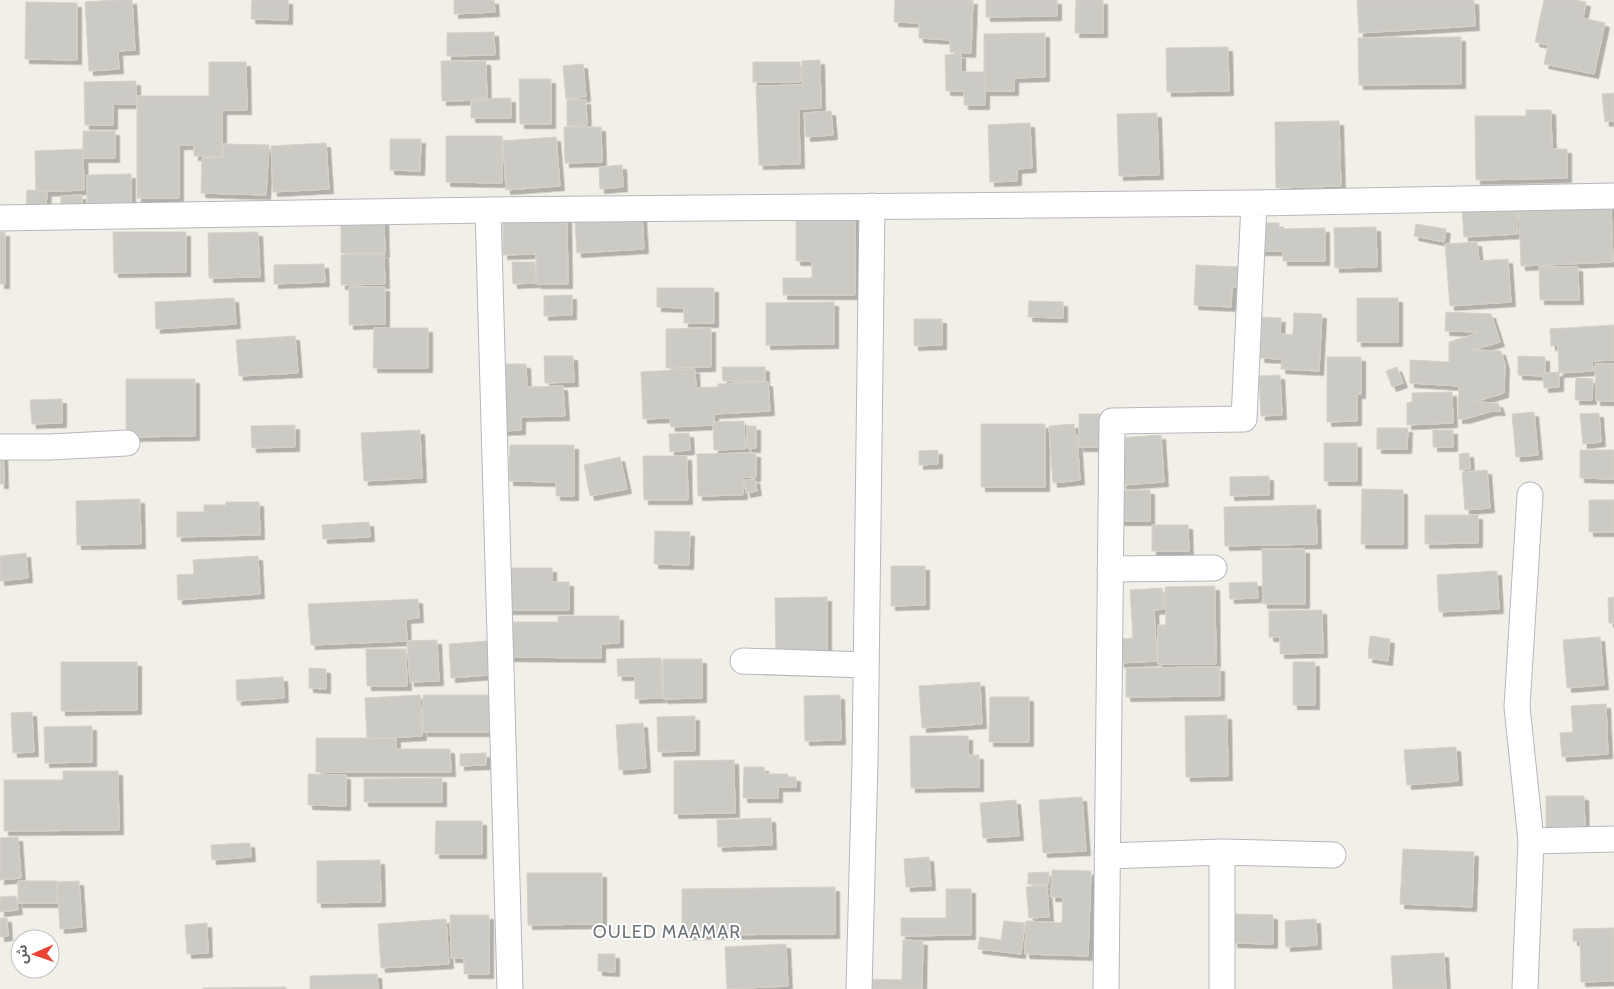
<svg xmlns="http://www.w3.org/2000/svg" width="1614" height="989" viewBox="0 0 1614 989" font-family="Cabin,'Noto Sans Arabic',sans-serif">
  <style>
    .building { fill: #cccac5; stroke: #d6d1c6; filter: url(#shadow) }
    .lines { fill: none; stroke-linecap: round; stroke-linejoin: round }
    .street-casing { stroke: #b5b8bc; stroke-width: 27 }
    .street { stroke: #fff; stroke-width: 25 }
    .labels { text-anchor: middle; stroke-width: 4; stroke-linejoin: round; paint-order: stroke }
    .quarter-label { font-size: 18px; letter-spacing: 1px; fill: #70757a; stroke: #fff }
  </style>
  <defs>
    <filter id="shadow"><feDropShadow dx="4.5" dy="4.5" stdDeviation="0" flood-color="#0004"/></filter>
  </defs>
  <rect width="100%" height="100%" fill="#f1efe8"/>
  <path class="building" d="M115 0H132L135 50 118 51 119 69 89 71 85 2Z
    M252 0H288V20L251 19Z
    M454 0H494L495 12 454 14Z
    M895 0H973L971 53 950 52V40L919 38V23L894 22Z
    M986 0H1057V16L986 17Z
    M1076 0H1103V33H1075Z
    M1357 0H1474L1475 26 1359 33Z
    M1544 0H1575L1586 2 1583 18 1605 23 1594 74 1544 64 1548 45 1535 42Z
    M26 2 77 3V60L25 59Z
    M494 32 495 55 447 56V33Z
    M1045 33V77L1014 78V91H984V34Z
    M1461 37V84L1359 85 1358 38Z
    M1228 47 1229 91 1167 92 1166 48Z
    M961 54V72H985V105H964V91H946L945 55Z
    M820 60 821 108 799 109 800 164 759 165 756 86 802 85V61Z
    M441 61H486L487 100 442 101Z
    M209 62H246L247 110H222V156H194V145H179V198H137V96H209Z
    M753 62H800V82H753Z
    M583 64 586 97 566 99 563 66Z
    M519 79H551V124H520Z
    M136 81V104H113V125H85L84 82Z
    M1614 93V121L1605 122 1602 94Z
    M511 98V118H471V99Z
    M567 100H586L587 125 567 126Z
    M1526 110H1551L1552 149H1567V178L1476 180 1475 116H1526Z
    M831 111 833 135 806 137 804 113Z
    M1157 113 1159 175 1119 176 1117 114Z
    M1339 121 1341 186 1276 188 1275 122Z
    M1030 123 1032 168 1017 169V181L990 182 988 125Z
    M564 127H601L602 162 565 163Z
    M83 131H115V158H83Z
    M446 136H502V183L446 182Z
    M556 137 560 186 506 190 503 141Z
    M390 139H421L420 171 390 170Z
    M326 143 329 189 273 192 271 146Z
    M223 144 269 145 266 195 201 193 202 158H223Z
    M83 149 84 190 36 192 35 151Z
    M622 165 623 187 600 189 599 167Z
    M131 174V207L87 208V175Z
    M27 190 47 191 46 209H26Z
    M82 195V207H61V196Z
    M1516 204 1518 234 1464 237 1462 207Z
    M1611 205 1613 262 1521 266 1519 209Z
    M796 210H855V295H783V278H812V261H796Z
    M503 214H567L568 284H536V254L503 255Z
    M642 216 644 249 577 253 575 221Z
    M341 219H384L385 253H341Z
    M1258 223H1279V229L1325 228V261H1283V251H1259Z
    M1416 224 1446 229 1444 242 1414 236Z
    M1376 227 1377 267 1335 268 1334 228Z
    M0 232H5V284H0Z
    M113 232H186V272L114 273Z
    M258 232 260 277 209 278 208 233Z
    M1477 242 1479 261 1508 259 1511 302 1450 306 1445 244Z
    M384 254 385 284 341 285V255Z
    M512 262H535V283L513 284Z
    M324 264 325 282 274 284V265Z
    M1196 265 1240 267 1239 288 1232 287 1231 307 1194 305Z
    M1539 267H1578L1579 300H1540Z
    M349 287H385V324L349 325Z
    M657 288H714V323H684V308L657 307Z
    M572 295V315L544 316V296Z
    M234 298 236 324 156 329 155 302Z
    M1357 298H1398V342H1357Z
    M1029 301 1063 302V318L1028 317Z
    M834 302V344L766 345V303Z
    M1446 312 1491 314 1500 342 1472 350 1501 351 1505 365 1504 393 1474 402 1498 403 1501 411H1492L1465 419H1458L1459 386 1410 383V360L1449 362V342L1481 332 1445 331Z
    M1294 313 1322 314 1319 371 1281 369 1282 359 1260 358 1262 317 1281 318 1280 334 1293 335Z
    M914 319H942V345L914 346Z
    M1614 325V360L1592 361 1593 371 1559 373V387L1544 388 1543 373 1559 372 1558 345 1551 346 1550 329Z
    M374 328H428V368H373Z
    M711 328V367L666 368V329Z
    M295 336 298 373 239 376 236 340Z
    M544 356H573L574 382 545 383Z
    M1518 356 1545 357V376L1518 375Z
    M1327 357H1361V394H1357V421L1327 422Z
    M500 364H526L527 387 563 386 565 416 521 417V430L502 431Z
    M1595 364H1614V401H1596Z
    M722 367H765V381H723Z
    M1397 367 1403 383 1392 387 1386 371Z
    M695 369 696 388 718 387V384L768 382 770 411 714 414V425L671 427 670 418 643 419 641 372Z
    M1280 375 1282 415 1261 416 1259 376Z
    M1576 378 1593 379 1592 400H1575Z
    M126 379H195V436L126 437Z
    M1452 392 1453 423 1407 425V403L1412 402V393Z
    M62 399V423L32 424 30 400Z
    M1534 412 1538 455 1516 457 1512 414Z
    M1599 413 1601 442 1583 444 1580 414Z
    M1079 414H1108V447H1079Z
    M744 421 745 449 714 450 713 422Z
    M981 424H1045V487H981Z
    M1074 424 1075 435H1077L1080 480 1053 483 1049 426Z
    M295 425V447L252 448 251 426Z
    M747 426H756V448H747Z
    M1377 428H1408L1407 449H1377Z
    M420 430 422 478 364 481 361 433Z
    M1433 430H1453V447H1433Z
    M689 433 690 450 670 452 669 434Z
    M1161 435 1164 482 1122 485 1118 438Z
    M1324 443H1357V481H1324Z
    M510 445H574V496H556V482L509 481Z
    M938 450V464L919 465V451Z
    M1580 450H1614V479L1580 478Z
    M0 453H3L4 484H0Z
    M756 453V477H743V495L698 496 697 454Z
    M1469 453 1470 469 1460 470 1459 454Z
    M643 456H687L688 500H644Z
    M620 457 627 489 590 496 584 465Z
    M1487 470 1490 508 1465 510 1462 472Z
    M1269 476V495L1230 496V477Z
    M755 479 757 491 746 493 744 480Z
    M1362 489 1403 490V544H1361Z
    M1115 490H1150V521H1116Z
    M140 499 141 544 77 545 76 501Z
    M1589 500H1614V532H1589Z
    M226 502H259L260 535 177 537V512H204V505H226Z
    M1316 505 1317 544 1225 546 1224 507Z
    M1425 515H1478V543L1425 544Z
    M369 522 370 537 323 539 322 525Z
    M1152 525H1188L1189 551H1152Z
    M655 531 690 532 689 565 654 564Z
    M1262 549H1305V604H1263Z
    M26 553 28 578 0 581V556Z
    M258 556 260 594 178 600 177 575 194 574 193 560Z
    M891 566H925V605L891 606Z
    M503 568H552V582H569V610H503Z
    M1497 571 1499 609 1439 612 1437 575Z
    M1257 582 1258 598 1230 599 1229 583Z
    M1215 586 1216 664H1158V625H1166L1165 587Z
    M1162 588 1164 609 1154 610 1157 661 1120 663 1118 639 1133 638 1130 590Z
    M827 597V656H776L775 598Z
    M1614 597V623H1609L1608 598Z
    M418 599 419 618 406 619 407 641 311 645 308 604Z
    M1322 610 1323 653 1280 654V637H1269V611Z
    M558 616H619V643L601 644V658L504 657V622H558Z
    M1370 636 1390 639 1388 661 1368 658Z
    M1600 637 1604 685 1567 688 1563 640Z
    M437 640 439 681 410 682 407 641Z
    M488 641 490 675 451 678 449 644Z
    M366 649H406L407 686H367Z
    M661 658 662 698 635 699V676H618L617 659Z
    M663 659H702V698L663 699Z
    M61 662H137V710L61 711Z
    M1293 662H1315V705H1293Z
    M1220 667V696L1126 697V668Z
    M309 668 326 669V689L309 688Z
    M283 677 284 698 237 701 236 680Z
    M980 682 982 724 922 728 919 686Z
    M420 695 422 736 367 739 365 698Z
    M423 695H489V732H423Z
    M840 695 841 740 805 741 804 696Z
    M990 697H1029V742H989Z
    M1606 704 1608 754 1562 757 1560 733 1573 732 1571 706Z
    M32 712 34 752 13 753 11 713Z
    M1227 715 1228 776 1186 777 1185 716Z
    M695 716V751L658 752 657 717Z
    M643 723 646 768 619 770 616 725Z
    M92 726V762L45 763 44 727Z
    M910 736H968V755H979V787L911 788Z
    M316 738H396V749H450L451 772H316Z
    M1456 747 1458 781 1407 785 1404 750Z
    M486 753V765L460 766V754Z
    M734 760 735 813 674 814V761Z
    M744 767H764L765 774H788V777H796V787H778V798H743Z
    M63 771H118L119 830 4 831V780H63Z
    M308 774 346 775V806L308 805Z
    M442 778V802H364V779Z
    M1546 796H1584L1585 830H1546Z
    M1082 797 1086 851 1043 853 1039 800Z
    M1016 800 1019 836 983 838 980 803Z
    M771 818 772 845 718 847 717 820Z
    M436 821H482V854H435Z
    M18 837 21 878 0 880V838Z
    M250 843 251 857 212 860 211 845Z
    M1403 849 1474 852 1472 907 1400 904Z
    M929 857 931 886 906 887 904 859Z
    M380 860 381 902 317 903V861Z
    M1052 870 1091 871 1088 956 1025 954 1026 921 1062 923 1063 897H1051Z
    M1049 872V884H1028V873Z
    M527 873H602V924L528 925Z
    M18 881H57V903H18Z
    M79 881 82 927 60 929 57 882Z
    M1047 885 1049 917 1029 918 1026 887Z
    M835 887V934L682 935V889Z
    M946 889H971V935L901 936V918H946Z
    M16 896 18 910 0 912V897Z
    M1233 914 1273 915V944L1233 943Z
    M450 915H489V974H464V958H451Z
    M0 918H7L8 936 0 937Z
    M446 919 449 964 381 968 378 924Z
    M1316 919 1317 945 1286 947 1285 921Z
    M1004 921 1025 923 1021 954 978 949 980 937 1001 940Z
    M207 923 208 953 187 954 185 925Z
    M1614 928V981L1581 982 1580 941H1573V929Z
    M903 940 923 941 922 989H865V979L902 980Z
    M786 944 788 986 727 989 725 947Z
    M1444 953 1446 989H1393L1391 956Z
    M598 954H615V972L598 971Z
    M377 974 378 989H310V976Z
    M286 987V989H203V988Z"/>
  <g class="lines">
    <g class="street-casing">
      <path id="street" d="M488 210 510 989
        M0 218 488 210 1254 203 1614 196
        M0 447H50L127 443
        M1530 495 1517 707 1531 841
        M1110 569 1214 568
        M743 661 866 665
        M1107 856 1222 852 1333 855
        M859 989 865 761 872 206
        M1106 989 1112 421 1244 419 1254 203
        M1222 989V852
        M1525 989 1531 841 1614 839"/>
    </g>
    <use href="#street" class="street"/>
  </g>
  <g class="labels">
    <g class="quarter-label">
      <text x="667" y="938">OULED MAAMAR</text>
    </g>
  </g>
  <g transform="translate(35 954) rotate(268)"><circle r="24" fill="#ffffff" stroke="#bfc1c3"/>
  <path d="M0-4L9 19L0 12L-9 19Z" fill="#ea4335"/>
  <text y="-8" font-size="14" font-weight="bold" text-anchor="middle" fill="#5f6368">ش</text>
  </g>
</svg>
